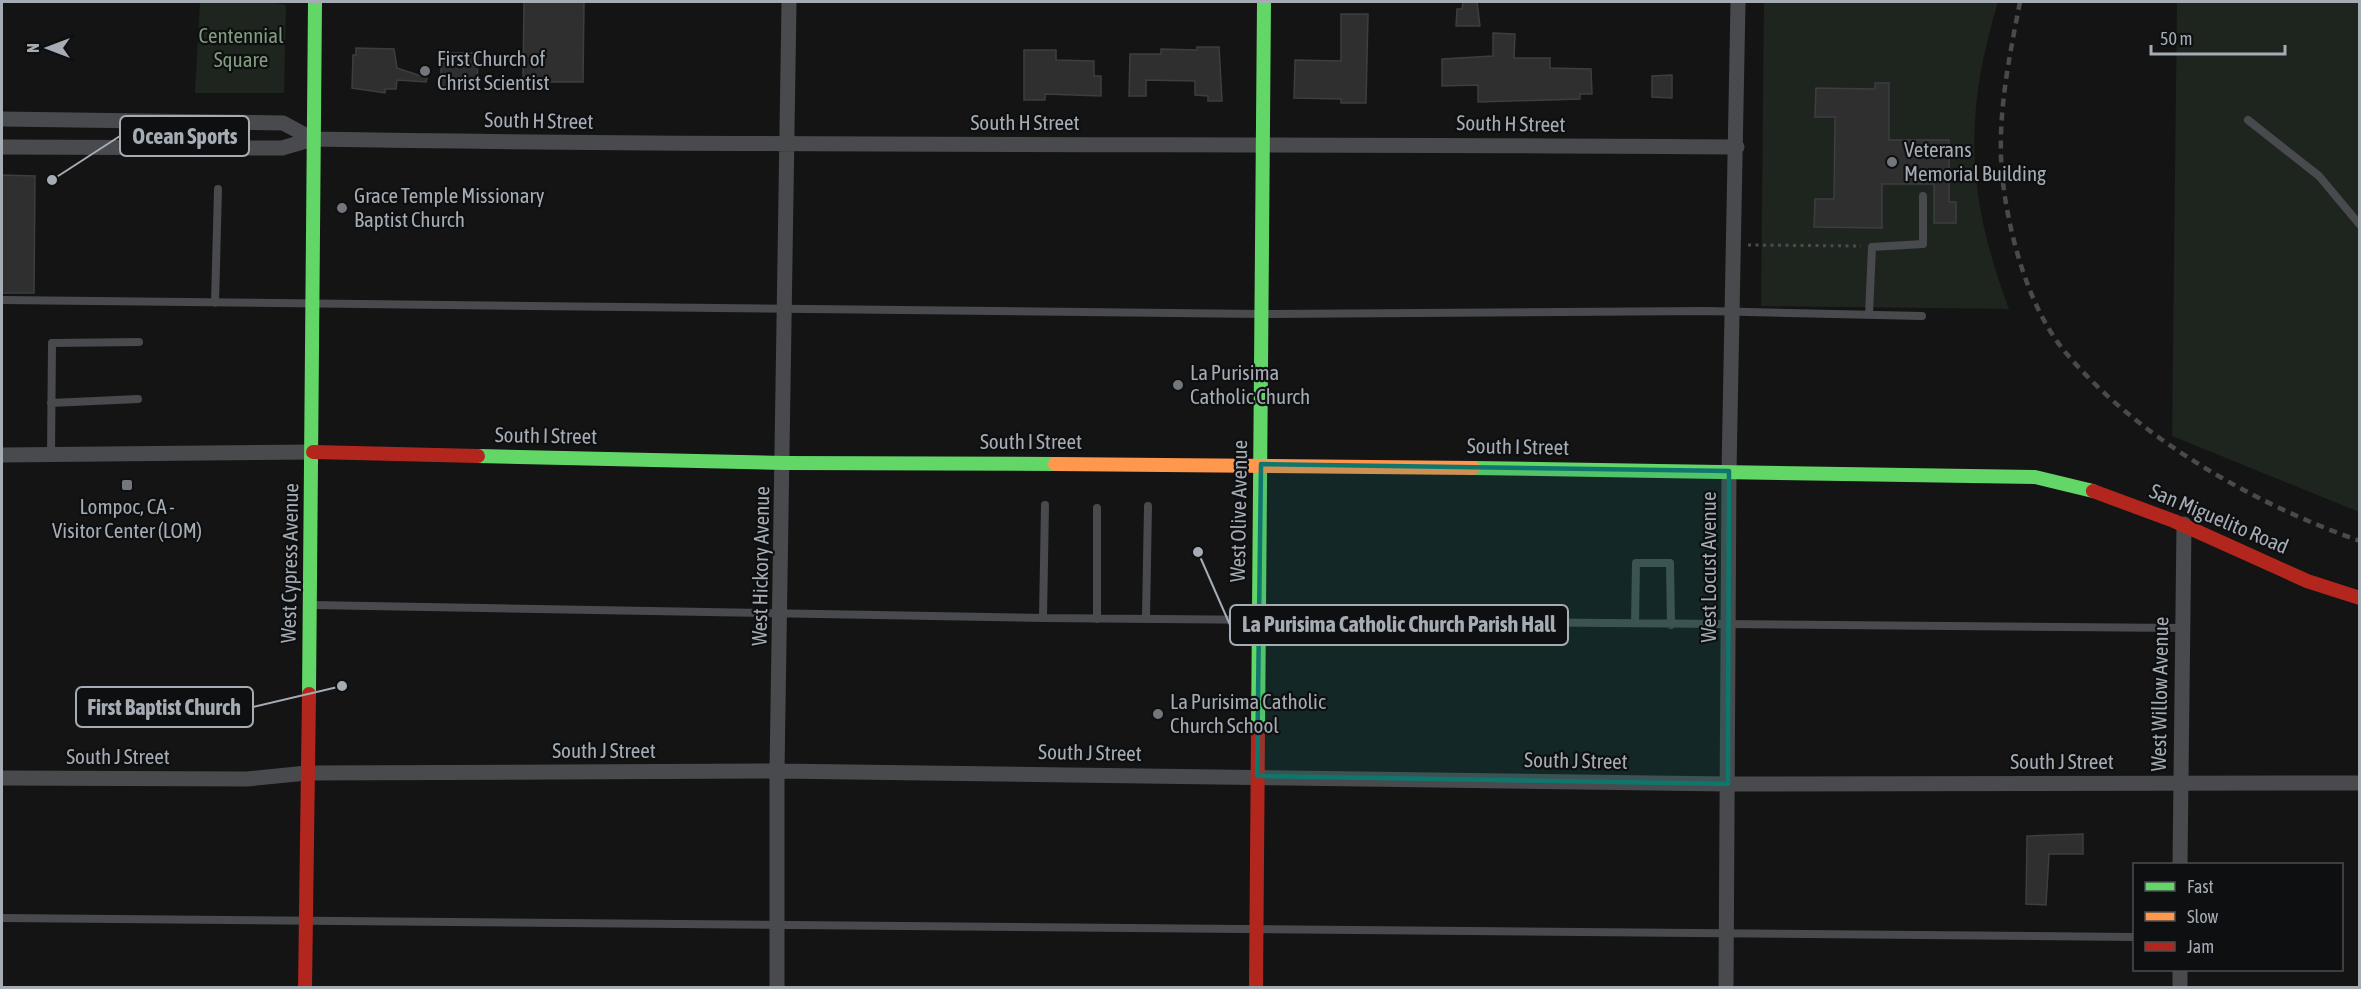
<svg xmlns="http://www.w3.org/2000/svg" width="2361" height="989" viewBox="0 0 2361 989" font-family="'Asap Condensed',sans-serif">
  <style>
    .green { fill: #1e241e }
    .building { fill: #2f2f30; stroke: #3d3e40; stroke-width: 1.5 }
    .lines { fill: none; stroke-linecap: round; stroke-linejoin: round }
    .path { stroke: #4a4b4e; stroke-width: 3; stroke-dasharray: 3 4.5; stroke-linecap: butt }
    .lane { stroke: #484a4d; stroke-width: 8 }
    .street { stroke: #484a4d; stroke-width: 15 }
    .fast { stroke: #63d668; stroke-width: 14 }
    .slow { stroke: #ff974d; stroke-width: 14 }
    .jam { stroke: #b3261e; stroke-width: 14 }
    .rail { stroke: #494a4c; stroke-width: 4.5; stroke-dasharray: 8 6; stroke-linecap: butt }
    .marked { fill: #0f766e; fill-opacity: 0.2; stroke: #0f766e; stroke-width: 4.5; stroke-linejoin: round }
    .poi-dot { fill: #73777c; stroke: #0e0f10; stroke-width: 2 }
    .labels { text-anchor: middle; stroke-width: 4.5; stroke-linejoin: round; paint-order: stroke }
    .park-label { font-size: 21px; fill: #819d7f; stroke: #0e0f10 }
    .poi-label { font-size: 21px; fill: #a6acb4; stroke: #0e0f10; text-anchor: start }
    .street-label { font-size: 21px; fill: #a6acb4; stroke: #0e0f10 }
    .leader { fill: none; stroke: #a6acb4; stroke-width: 2 }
    .callout-dot { fill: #a6acb4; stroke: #0e0f10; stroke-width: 2 }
    .callout { fill: #0e0f10; stroke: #a6acb4; stroke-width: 2 }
    .callout-label { font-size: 22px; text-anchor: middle; font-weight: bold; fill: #a6acb4 }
  </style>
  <rect width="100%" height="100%" fill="#141414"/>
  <path class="green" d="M200 2H269L286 5 284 93H195Z
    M1764 2H1998C1963 118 1967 196 2009 309L1761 306Z
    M2177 2H2359V512L2172 436Z"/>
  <path class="building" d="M524 2H584L583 82H523Z
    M1463 2H1477L1480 26H1456L1457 9H1462Z
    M1341 14H1368L1366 103H1341V99L1294 98 1295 60 1341 61Z
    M1493 33 1515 34 1514 58H1550V68L1591 69 1592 94H1580V99L1478 102V85L1442 86V59L1493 56Z
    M1197 47H1219L1222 101H1208V96L1195 95V81L1146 80V96H1129L1130 54H1161V49L1197 50Z
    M356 48 394 49 397 68 427 78 426 82 397 80 396 89H385V93L352 88 353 55H356Z
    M1024 50H1056V60L1094 61V76H1101V96L1045 94V100H1024Z
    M442 53H478L477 87 440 86Z
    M1672 75V98L1652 97V76Z
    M1875 83H1889V140H1949V202H1956V223H1934V184H1882V228L1814 227 1815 199H1834L1835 117H1815L1816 88 1875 89Z
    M2 175 35 176 34 293H2Z
    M2083 834V854H2049L2046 905 2026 904 2027 836Z"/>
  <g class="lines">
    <path class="path" d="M1748 245 1861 246"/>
    <path class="lane" d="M2248 120 2319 176 2360 225
      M2 300 1261 314 1706 311 1922 316
      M215 303 218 189
      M1869 315 1872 247 1923 244V196
      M51 403 138 399
      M51 455 52 343 139 342
      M1097 508V619
      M312 605 1043 618 2182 628
      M1146 617 1148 506
      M1043 618 1045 505
      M1635 623 1636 563H1670L1671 625
      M2 918 2134 937"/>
    <path class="street" d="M2 119 283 123 313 139
      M2 147 282 148 313 139C788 147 1262 143 1737 147
      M2 455 313 452
      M2 778 247 779 307 773 777 771 1728 784 2360 783
      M2180 864 2184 524
      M777 988V771L789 2
      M1726 988 1729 471 1738 2
      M2180 988V970"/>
    <path class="fast" d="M478 456 784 463 1055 464
      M1473 468 2035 477 2093 491
      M309 694 315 2
      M1258 732 1264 2"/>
    <path class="slow" d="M1055 464 1473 468"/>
    <path class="jam" d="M313 452 478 456
      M2093 491 2174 521 2307 581 2360 598
      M305 988 309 694
      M1256 988 1258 732"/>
    <path class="rail" d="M2020 2C2009 58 1997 116 2002 173 2007 228 2027 304 2062 348 2133 436 2254 504 2360 541"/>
  </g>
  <path class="marked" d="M1261 464 1729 471 1728 784 1257 776Z"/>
  <g class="poi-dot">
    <circle cx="425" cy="71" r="6"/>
    <circle cx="1892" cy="162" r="6"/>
    <circle cx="342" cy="208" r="6"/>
    <circle cx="1178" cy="385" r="6"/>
    <rect x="121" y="479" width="12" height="12" rx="3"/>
    <circle cx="1158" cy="714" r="6"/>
  </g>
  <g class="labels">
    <g class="park-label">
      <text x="241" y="43">Centennial<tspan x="241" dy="24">Square</tspan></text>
    </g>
    <g class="poi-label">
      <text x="437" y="66">First Church of<tspan x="437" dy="24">Christ Scientist</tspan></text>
      <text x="1904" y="157">Veterans<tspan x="1904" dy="24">Memorial Building</tspan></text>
      <text x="354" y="203">Grace Temple Missionary<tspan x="354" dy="24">Baptist Church</tspan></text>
      <text x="1190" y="380">La Purisima<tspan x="1190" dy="24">Catholic Church</tspan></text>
      <text x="127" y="514" text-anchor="middle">Lompoc, CA -<tspan x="127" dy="24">Visitor Center (LOM)</tspan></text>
      <text x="1170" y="709">La Purisima Catholic<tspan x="1170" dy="24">Church School</tspan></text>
    </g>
    <g class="street-label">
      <text transform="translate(539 121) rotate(1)" y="7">South H Street</text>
      <text x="1025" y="130">South H Street</text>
      <text transform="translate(1511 124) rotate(1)" y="7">South H Street</text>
      <text transform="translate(546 436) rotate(1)" y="7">South I Street</text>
      <text x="1031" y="449">South I Street</text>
      <text transform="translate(1518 447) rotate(1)" y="7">South I Street</text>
      <text transform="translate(1239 511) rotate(-89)" y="7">West Olive Avenue</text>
      <text transform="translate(2219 519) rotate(23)" y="7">San Miguelito Road</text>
      <text transform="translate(290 563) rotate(-89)" y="7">West Cypress Avenue</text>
      <text transform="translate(761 566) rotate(-89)" y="7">West Hickory Avenue</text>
      <text transform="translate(1709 567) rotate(-90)" y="7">West Locust Avenue</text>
      <text transform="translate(2160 694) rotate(-89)" y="7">West Willow Avenue</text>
      <text x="604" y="758">South J Street</text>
      <text transform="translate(1090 753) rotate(1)" y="7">South J Street</text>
      <text x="118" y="764">South J Street</text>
      <text transform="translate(1576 761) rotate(1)" y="7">South J Street</text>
      <text x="2062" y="769">South J Street</text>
    </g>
  </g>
  <path class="leader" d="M52 180L120 136M1198 552L1230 625M342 686L253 707"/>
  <g class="callout-dot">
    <circle cx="52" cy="180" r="6"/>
    <circle cx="1198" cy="552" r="6"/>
    <circle cx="342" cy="686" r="6"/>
  </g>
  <g class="callout">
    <rect x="120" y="116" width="129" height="40" rx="6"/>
    <rect x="1230" y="605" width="338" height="40" rx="6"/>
    <rect x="76" y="687" width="177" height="40" rx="6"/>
  </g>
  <g class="callout-label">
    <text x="185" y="144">Ocean Sports</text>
    <text x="1399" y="632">La Purisima Catholic Church Parish Hall</text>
    <text x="164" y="715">First Baptist Church</text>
  </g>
  <rect width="2361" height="989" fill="none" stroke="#a6acb4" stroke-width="6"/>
  <rect x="2133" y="863" width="210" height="108" fill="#0e0f10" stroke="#4b4e52" stroke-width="1.5"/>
  <rect x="2145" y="882" width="30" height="9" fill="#63d668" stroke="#4b4e52" stroke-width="1.5"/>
  <text x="2187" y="893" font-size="18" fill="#a6acb4">Fast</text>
  <rect x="2145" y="912" width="30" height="9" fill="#ff974d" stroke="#4b4e52" stroke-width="1.5"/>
  <text x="2187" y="923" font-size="18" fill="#a6acb4">Slow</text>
  <rect x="2145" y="942" width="30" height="9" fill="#b3261e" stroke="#4b4e52" stroke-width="1.5"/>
  <text x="2187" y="953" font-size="18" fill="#a6acb4">Jam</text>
  <g transform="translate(48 48) rotate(270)" stroke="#0e0f10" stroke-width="4.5" paint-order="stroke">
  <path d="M0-4.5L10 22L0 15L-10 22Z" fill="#a6acb4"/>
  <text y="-9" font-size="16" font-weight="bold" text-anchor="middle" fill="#a6acb4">N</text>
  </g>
  <path d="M2151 45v9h134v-9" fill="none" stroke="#a6acb4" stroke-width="3"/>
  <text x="2160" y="45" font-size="18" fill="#a6acb4" stroke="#0e0f10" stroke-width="4.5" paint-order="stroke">50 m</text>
</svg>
